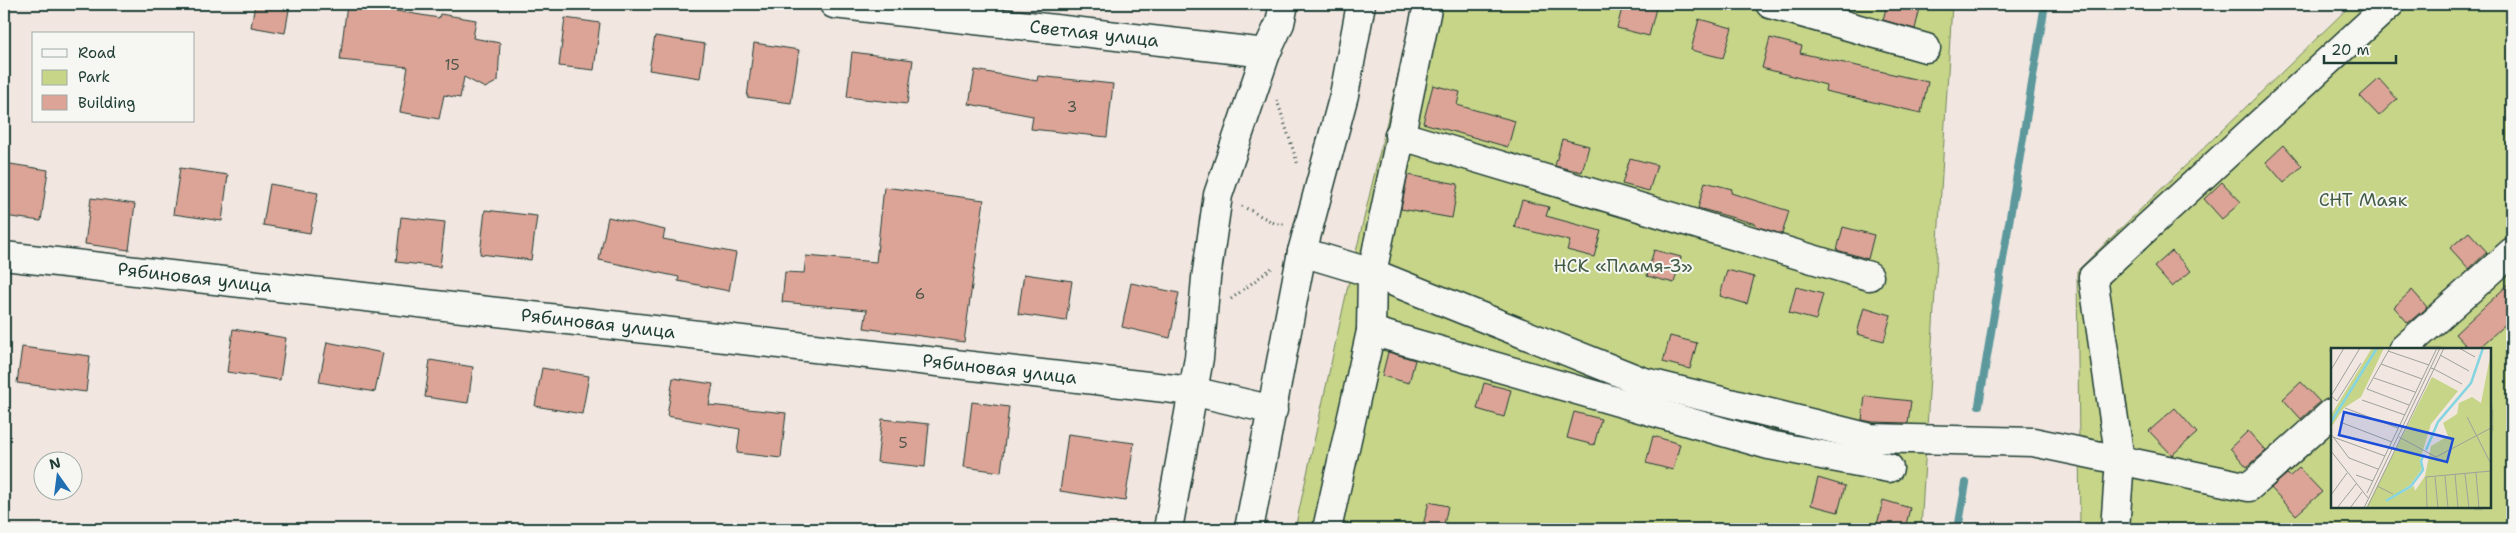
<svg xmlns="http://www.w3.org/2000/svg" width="2516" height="533" viewBox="0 0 2516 533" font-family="'Shantell Sans',sans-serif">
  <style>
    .green { fill: #c7d589; stroke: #73895e; fill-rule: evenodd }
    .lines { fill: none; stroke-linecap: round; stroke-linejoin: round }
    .stream { stroke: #5c989c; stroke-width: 8 }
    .building { fill: #dca496; stroke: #1f3d34 }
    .minor-casing { stroke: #1f3d34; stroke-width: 31 }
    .path { stroke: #1f3d34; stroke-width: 3; stroke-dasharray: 1 4; stroke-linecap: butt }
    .minor { stroke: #f6f6f2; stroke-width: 28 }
    .labels { text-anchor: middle; stroke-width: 4; stroke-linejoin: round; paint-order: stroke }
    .number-label { font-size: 15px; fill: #4e574c }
    .street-label { font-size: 18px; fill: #1f3d34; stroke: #f6f6f2 }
    .park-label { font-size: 18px; fill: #415b45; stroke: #f6f6f2 }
    .inset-river { fill: none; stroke: #85d5e1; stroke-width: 2.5 }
    .inset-road { fill: none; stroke: #9da29b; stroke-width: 1 }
    .view { fill: #1d4ed8; fill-opacity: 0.15; stroke: #1d4ed8; stroke-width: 2.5 }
    .inset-edge { fill: none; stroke: #1f3d34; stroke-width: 2.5 }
  </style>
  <rect width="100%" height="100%" fill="#f1e6e0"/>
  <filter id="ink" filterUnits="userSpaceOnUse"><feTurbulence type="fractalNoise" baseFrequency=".02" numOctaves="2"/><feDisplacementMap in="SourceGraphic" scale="10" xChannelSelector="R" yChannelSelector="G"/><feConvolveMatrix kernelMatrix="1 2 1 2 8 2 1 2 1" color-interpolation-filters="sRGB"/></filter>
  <g filter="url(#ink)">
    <path class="green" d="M1415 4H1952L1921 529H1295L1349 281Z
      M2352 4H2512V529H2080L2077 271ZM2332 349H2490V507H2332Z"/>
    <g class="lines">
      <path class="stream" d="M1979 405 2045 4
        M1958 529 1966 483"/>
    </g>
    <path class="building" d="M255 4H290L285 33 251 27Z
      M347 4H376L378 8 439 18 440 14 476 20 473 38 500 43 498 81 485 88 464 77 460 98 444 95 439 119 400 112 408 67 340 60Z
      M1623 4H1657L1649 36 1617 28Z
      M1887 4H1921L1915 29 1883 20Z
      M565 18 600 23 594 70 559 66Z
      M1699 19 1732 28 1723 58 1691 50Z
      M655 36 705 44 700 78 649 70Z
      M1770 38 1802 46 1800 53 1928 82 1921 113 1825 91 1826 85 1762 68Z
      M754 43 799 50 791 103 747 97Z
      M852 52 913 60 907 104 847 97Z
      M975 70 1037 81 1038 76 1113 84 1107 137 1031 129 1033 116 969 104Z
      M2379 79 2397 99 2379 116 2360 96Z
      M1433 85 1460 92 1457 105 1515 121 1508 147 1423 123Z
      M1562 139 1589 146 1582 172 1555 166Z
      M2284 145 2302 166 2284 183 2266 162Z
      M1630 158 1657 165 1649 191 1622 184Z
      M4 163 48 170 41 221 4 216Z
      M180 168 228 175 222 221 173 214Z
      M1408 175 1458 184 1452 218 1401 209Z
      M1705 182 1732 189 1731 193 1789 211 1782 234 1755 226 1756 224 1698 208Z
      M2222 182 2241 202 2222 219 2204 199Z
      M270 184 318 193 310 233 263 225Z
      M884 187 984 200 964 342 864 328 867 310 782 302 785 272 804 273 806 256 876 262Z
      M91 198 135 204 129 250 85 244Z
      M1522 200 1549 207 1546 216 1601 231 1594 257 1567 250 1570 241 1514 227Z
      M485 210 537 216 531 260 480 254Z
      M401 217 445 222 440 267 396 262Z
      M608 217 665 230 663 239 736 253 729 291 678 281 679 277 599 260Z
      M1843 227 1874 235 1868 259 1837 250Z
      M2469 232 2487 252 2469 269 2450 248Z
      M1654 250 1681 257 1674 283 1647 276Z
      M2172 251 2191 271 2172 287 2154 267Z
      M1727 270 1754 277 1747 304 1720 296Z
      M1024 274 1072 281 1066 321 1018 314Z
      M2512 281V318L2478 349H2469L2455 334Z
      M1131 283 1179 293 1170 338 1122 327Z
      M1796 287 1823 294 1816 320 1789 313Z
      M2412 290 2427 307 2408 323 2394 307Z
      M1864 307 1891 315 1884 341 1857 334Z
      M233 329 286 338 280 380 227 372Z
      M1670 336 1697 343 1690 369 1663 362Z
      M327 342 383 353 375 392 319 382Z
      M22 347 90 356 86 392 17 383Z
      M1388 352 1415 360 1409 383 1382 376Z
      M430 360 473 367 468 403 425 397Z
      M542 368 589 376 582 414 535 406Z
      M673 378 713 384 709 405 786 413 781 458 737 453 740 429 667 416Z
      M2301 382 2320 402 2301 419 2283 399Z
      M1484 383 1511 390 1504 417 1477 409Z
      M1865 396 1911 401 1908 423 1873 422 1862 420Z
      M972 402 1009 407 1001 472 964 467Z
      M2175 408 2197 433 2172 455 2149 431Z
      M1574 412 1601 419 1594 445 1567 438Z
      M882 419 929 424 925 467 877 462Z
      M2248 431 2266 451 2247 467 2230 448Z
      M1068 434 1134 443 1125 501 1060 491Z
      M1653 436 1680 444 1673 470 1646 463Z
      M2299 468 2322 492 2296 515 2271 488 2287 474 2290 476Z
      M1818 478 1845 486 1838 512 1811 505Z
      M1883 500 1910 508 1905 529H1876Z
      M1429 502 1448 506 1443 529H1422Z"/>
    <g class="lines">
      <g class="minor-casing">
        <g id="minor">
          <path id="s1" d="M834 4 1266 53"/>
          <path d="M1770 4 1926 48"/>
          <path d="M1399 135 1869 276"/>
          <path d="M1302 252 1372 273 1641 381 1871 438 2033 442 2249 487 2332 413"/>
          <path id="s2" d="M4 256 1192 391 1273 410"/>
          <path d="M1371 331 1769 445 1889 468"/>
          <path d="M2403 349 2512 252"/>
          <path d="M1168 529 1199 358 1206 278 1218 195 1266 53 1280 23 1284 4"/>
          <path d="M1249 529 1302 252 1344 95 1361 4"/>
          <path d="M1327 529 1371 331 1372 273 1428 4"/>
          <path d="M2115 529 2120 460 2093 277 2390 4"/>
        </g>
      </g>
      <path class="path" d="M1277 100 1298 165
        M1242 206 1276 224H1284
        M1231 299 1272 268"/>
      <use href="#minor" class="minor"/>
    </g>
  </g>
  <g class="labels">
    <g class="number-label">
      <text x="452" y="70">15</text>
      <text x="1072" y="112">3</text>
      <text x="920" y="299">6</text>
      <text x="903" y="448">5</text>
    </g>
    <g class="street-label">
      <text dy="6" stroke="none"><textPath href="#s1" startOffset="262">Светлая улица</textPath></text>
      <text dy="6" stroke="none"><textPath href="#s2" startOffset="192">Рябиновая улица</textPath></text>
      <text dy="6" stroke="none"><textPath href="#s2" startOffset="598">Рябиновая улица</textPath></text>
      <text dy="6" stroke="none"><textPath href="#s2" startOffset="1002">Рябиновая улица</textPath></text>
    </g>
    <g class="park-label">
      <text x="2363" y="206">СНТ Маяк</text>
      <text x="1623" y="272">НСК «Пламя-3»</text>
    </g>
  </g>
  <g transform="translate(2331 348)">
    <rect width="160" height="160" fill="#f1e6e0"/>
    <path d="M41 0H53L30 49 13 60 1 78 0 67ZM160 4V160H35L101 29 127 43 100 76 89 112 91 121 79 137 54 154 83 138 84 143 94 128 100 98 117 88 112 75 126 66 128 55 141 49 150 55Z" fill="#c7d589"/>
    <path class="inset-river" d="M0 74 46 0M95 102 107 74 140 35 152 0M55 153 80 138 92 122 90 113 93 106"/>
    <path class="inset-road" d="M29 0 0 48 6 53 30 15M59 0 36 41 78 57M113 0 103 21 131 36M128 0 144 9M57 3 98 17M109 7 138 23M50 16 91 31M0 22 13 0M43 30 84 44M31 52 74 67M14 60 67 80M136 69 160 116M9 74 61 94M0 86 18 110 47 121M2 89 54 108M68 89 105 109 160 80M0 103 37 150M145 125 148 160M124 126 127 160M134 126 138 160M25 127 42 133M114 128 117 160M104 129 107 160M46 138 62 146M36 145 106 0M0 147 16 125M6 160 25 136M19 160 31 144M33 160 109 0M36 160 103 21 100 20M96 160 95 129 160 123"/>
    <path class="view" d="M13 64 122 91 116 114 8 87Z"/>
    <rect width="160" height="160" class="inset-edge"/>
  </g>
  <rect width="2516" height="533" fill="none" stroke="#f6f6f2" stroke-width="20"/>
  <rect x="10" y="10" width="2496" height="513" fill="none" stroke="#1f3d34" stroke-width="2" filter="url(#ink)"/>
  <rect x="32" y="32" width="162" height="90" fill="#f6f6f2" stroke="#a0aca6"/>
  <rect x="42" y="49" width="25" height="8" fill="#f6f6f2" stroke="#a0aca6"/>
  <text x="78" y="58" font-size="15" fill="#1f3d34">Road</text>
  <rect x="42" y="70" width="25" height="15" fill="#c7d589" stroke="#a0aca6"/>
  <text x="78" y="82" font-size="15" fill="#1f3d34">Park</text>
  <rect x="42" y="95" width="25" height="15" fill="#dca496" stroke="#a0aca6"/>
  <text x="78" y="108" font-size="15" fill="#1f3d34">Building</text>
  <g transform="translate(58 476) rotate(346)"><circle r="24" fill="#f6f6f2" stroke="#a0aca6"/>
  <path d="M0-4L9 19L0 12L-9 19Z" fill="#1f6fb2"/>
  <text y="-8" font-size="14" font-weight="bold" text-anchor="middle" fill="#1f3d34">N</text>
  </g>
  <path d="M2324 55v8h72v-8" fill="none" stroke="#1f3d34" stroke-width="2.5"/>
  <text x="2331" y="55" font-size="15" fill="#1f3d34" stroke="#f6f6f2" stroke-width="4" paint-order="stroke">20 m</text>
</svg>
